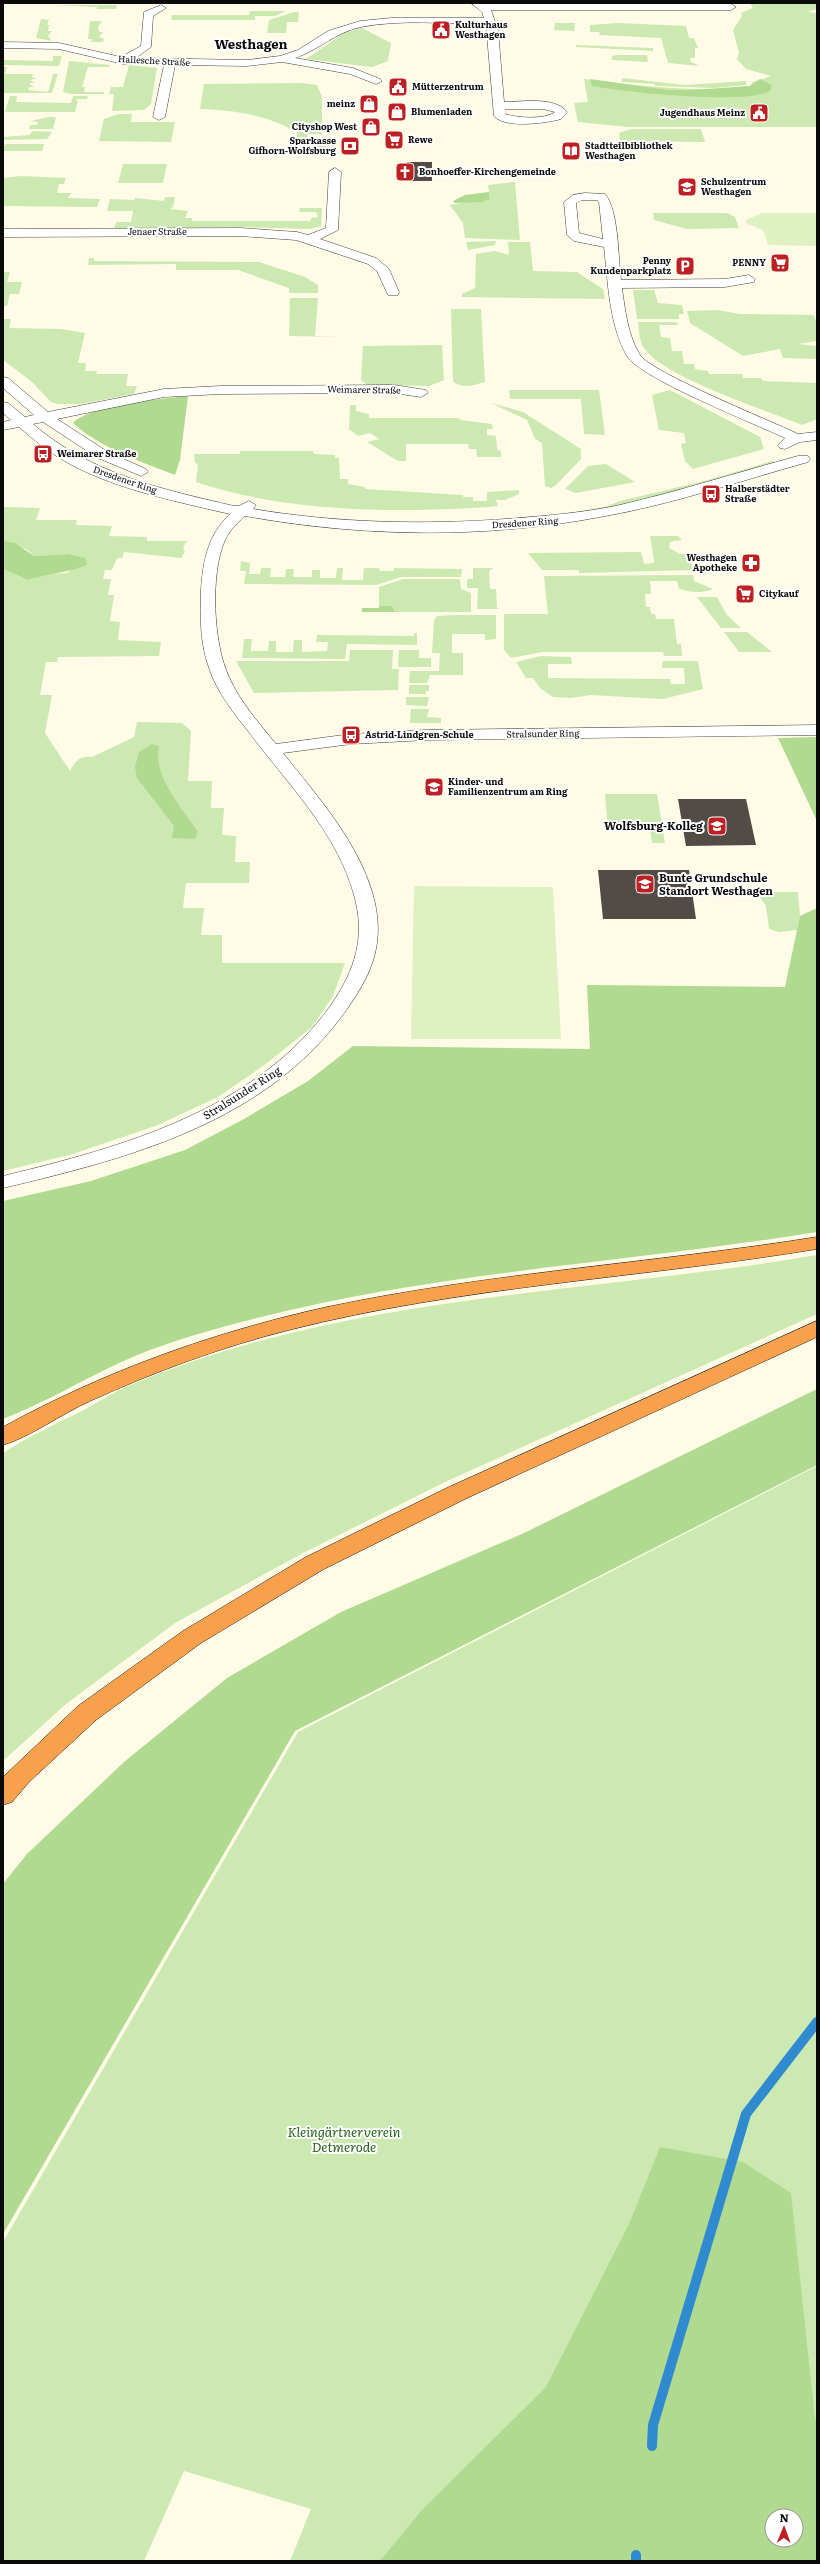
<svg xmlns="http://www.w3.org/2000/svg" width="820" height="2564" viewBox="0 0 820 2564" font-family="Literata,serif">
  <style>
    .green { fill: #cce9b1; fill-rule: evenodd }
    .forest { fill: #afda90; fill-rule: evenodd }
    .pitch { fill: #dff0c3 }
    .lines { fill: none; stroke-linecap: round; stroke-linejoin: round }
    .stream { stroke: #308ad0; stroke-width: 10 }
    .building { fill: #534c46 }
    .minor-casing { stroke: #3d3d3d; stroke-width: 1 }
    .highway-casing { stroke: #1b1b1b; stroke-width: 1 }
    .minor { fill: #fff; fill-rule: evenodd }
    .highway { fill: #f8a14c; fill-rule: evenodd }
    .labels { text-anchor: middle; stroke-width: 4; stroke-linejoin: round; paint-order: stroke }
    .far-poi-label { font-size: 9px; font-weight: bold; fill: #0a0a0a; stroke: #fff; text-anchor: start }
    .far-street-label { font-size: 9px; fill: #0a0a0a; stroke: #fff }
    .poi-label { font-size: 11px; font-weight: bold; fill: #0a0a0a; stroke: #fff; text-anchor: end }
    .street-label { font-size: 11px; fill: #0a0a0a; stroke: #fff }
    .far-district-label { font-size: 13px; font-weight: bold; fill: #0a0a0a; stroke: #fff }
    .near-park-label { font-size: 13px; font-style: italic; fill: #26621a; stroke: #fff }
  </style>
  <rect width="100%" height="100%" fill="#fffbe7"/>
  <path class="green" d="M750 3H817V9L808 12 817 13V127H628L578 122 574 103 588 102 584 79C640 86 694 93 750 86L753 82 771 76 746 69 737 59 739 53 733 30 742 16 741 13 753 8Z
    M53 5H117L116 9H97V7Z
    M250 11H286L275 16H255V20H171L172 15H249Z
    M294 12H299L298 22H287L286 33H267L269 20Z
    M41 19 49 20 47 25H49L48 31H52L48 36 52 41 36 38Z
    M90 21H102L98 27 99 32H103L99 37 104 39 103 42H91L92 39H88Z
    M555 23H575L574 31 554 30Z
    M618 23 686 26 689 38H694L698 48H695V58H690L691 62 700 66 668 63 661 38 599 35 600 32H590V25Z
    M362 28 391 43 388 61 372 67 306 59 344 33Z
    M576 45 653 48V51L576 47Z
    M647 55 648 62 612 60V56L616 55Z
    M53 56H62L59 66 3 65 4 60 53 61Z
    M69 61 110 65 109 67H88L82 87H85L84 92H104V94H71L63 92Z
    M129 65 157 68 151 104 144 110 112 111 114 94H109L111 87H123Z
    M3 67H7L5 74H58L52 93H3ZM33 74H53L48 92 28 90 29 87H35L30 85V83H36L31 81 32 79H37L32 77Z
    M622 78 685 85 746 81V85L714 88 655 86V84L622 82Z
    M302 83 317 85 322 97V134H308L306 145H326V150H298L297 133C270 115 232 110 200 109L204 84Z
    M10 96H17L16 102 71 103 73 96H88L87 99H77L76 101H78L75 112H5Z
    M119 114H132L131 122H175L171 142 99 141 104 119Z
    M48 117H56L53 129H29L30 125H37L38 122 31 121Z
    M631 129H701L705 142 620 141 619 133Z
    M32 131 52 132 47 139 3 140V137L30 135Z
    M5 144H44L42 151H3Z
    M123 164H167L163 183H118Z
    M3 176 4 178 20 176 66 178 64 184H59L57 193H71L68 198 100 199 97 207 3 206Z
    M515 182 520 240 465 238 463 223 450 205 490 198 488 185Z
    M165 197H175L173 207 170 209 188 211 185 218H192V221H310L311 218 318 217 316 212H299L300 208H322L321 226 311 229 238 227 114 229 116 222H131L133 211H107L110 199 134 200 135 198 164 201Z
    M653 213H727L735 217 739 228 687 229 654 220Z
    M496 241 495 245 468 250 466 242Z
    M508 242H530L533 271 577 272 603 289 605 299 462 297V294L475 288 476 254 495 251 509 255Z
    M89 258H94V261L259 262 305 277 318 285V293H289V288L238 270H176V264L88 265Z
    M3 272H10L7 282H22L19 294H10L7 306H3Z
    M633 290H654L658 303 682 305 684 314H679V319H637Z
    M290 298H318L315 336 342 337 289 336Z
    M451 309H481L485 382C474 385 462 390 453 381Z
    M717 310 740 314 814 315 817 326V341L798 344 817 346V359L783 358 780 349 743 356 690 323 687 311Z
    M3 319H11L9 328 61 329 85 333 78 363H86L85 371H97L96 374H128L126 386H137L134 394 80 404H58L51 402 32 382 3 360Z
    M638 322H677L678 325H659L661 337 670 338 672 351H682L684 364H694L695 369 708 371 709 374H742L743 378H761L763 381 817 383V419L802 425C766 410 664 378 644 348 639 341 639 330 638 322Z
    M442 345 444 380 429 386 367 385 361 380 363 346Z
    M509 390H599L605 435 584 434 581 399H510Z
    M670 390 760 437 764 449 693 469 685 461 681 444 686 443 684 433 659 430 652 395Z
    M491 403 523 412 581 449V459L556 485 551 488 545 486 542 443 535 439 527 420Z
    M350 405H356V411L369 414V418H459L460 420 492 424 493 429H487V435L496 436 497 450 501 451V457H477L476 449H469L468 444H406V461H398L367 442 379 439 370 433 358 436 349 429Z
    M240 451H313L314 454 335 455V458H339L340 479H348V484L365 487V489L463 495V497H473V501H487V492L519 490V494L505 500H496L498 506 489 507C393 513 288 513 196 482L198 465 195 462 194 454H240Z
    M772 461 776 463 658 496 641 503 537 521 389 526 292 519 295 516 405 524 537 518 605 507 620 501 708 480Z
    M606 464 635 482 576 493 565 489 588 466Z
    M3 507 40 508 36 520H77L76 525 112 526 109 536 147 537V541H188L183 545H186L183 547 185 552 181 558 124 552 122 558H117L112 570H105L103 579H111L108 595H114L110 621 120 622 118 640 161 642 159 656 58 657 57 662H46L40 695H52L45 733 70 771C75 761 80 756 92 757L134 737 137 722 182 723 191 731 188 781H212L211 808H224L222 835 236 836 235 862H250L249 883H186L183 908H204L201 935H222V963H345L333 996 312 1027 267 1063 218 1097 158 1125 73 1154 3 1171V569L28 580 47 574 67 573 86 558 69 554 34 556 26 549 3 541Z
    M650 536H678L682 540 670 542 669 548 680 554H689L693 570 579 573V570H542L528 553 641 552 644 564 654 563V560Z
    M241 561 250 563 249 574H260L261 568H271L270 577H285L286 569H294L293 577H312V570H320V578H336L337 568H343L342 580H363L364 568H379L380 571H394V568L462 569 461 577H401L376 585 244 584 246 571H240Z
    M473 568H493L489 571 490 589H496L497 608 500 609H477L478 588H467V579H473Z
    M693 575 694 581 713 589C701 594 691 592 679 589L677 581H650L651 594H645L646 607H650L651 614H655L656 619H674L677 644H681L682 656H664L663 652H542L511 658 504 650V614H548L544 576Z
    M403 579H460L461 589 471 593V612H401L393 611 392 606H379V587Z
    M697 597H717L727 615 741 628H721Z
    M453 615H496V639L485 640V634H452V653H463V675H430L427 683H409L410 671H439L440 653H432L434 620 437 616Z
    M724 632H747L772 652H739Z
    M414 633H417V645L347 644 345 659 242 658 244 639H252L251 651H268L269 641H276V652H293L294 640H302V652L327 651 328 642H316L317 635 414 636Z
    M350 650H393L392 669H399L398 690 254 693 236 661H349Z
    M399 650H419V658H431V667H398Z
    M541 656 571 657 572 664H548V678L670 679 671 684H685L684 668H662L663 661H698L703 689 663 699 591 695 571 698 553 697 540 688 533 678H526L516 662Z
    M409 685H429V691H426V694H409Z
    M406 697H429L427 706 406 705Z
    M411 709H429L427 717 441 718V723H410Z
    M605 794H657L665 843H652L650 830H608Z
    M767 892H798L800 916 797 930 779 932 769 929 766 906 759 896Z
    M817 1255V1314L445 1482 303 1553 175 1623 66 1704 3 1761V1453C28 1437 55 1424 82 1411 100 1401 119 1389 138 1382 354 1293 591 1294 817 1255Z
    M817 1466V2561H290L311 2509 184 2471 144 2561H3V2242L298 1732ZM772 2516H796V2540H772Z"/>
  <path class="forest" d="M590 79 668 90H692L750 86 760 79 772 85 770 91C747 105 623 92 592 86Z
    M489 192 490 199 482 202 455 203 453 201 465 195Z
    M188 396 180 460 175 475C142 462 100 448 73 423 88 406 165 398 188 396Z
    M3 541 15 543 34 556 69 554 86 558 87 565C67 573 49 573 28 580L3 569Z
    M379 606H392L394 611 401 612H362V608H379Z
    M817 737V821L778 738Z
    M152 744 159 746C152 776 183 809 198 832L195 839 172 838 174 826 137 778 135 767 139 752Z
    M817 908V1232C627 1263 432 1272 245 1321 203 1332 157 1345 117 1364 79 1382 42 1404 3 1419V1201L91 1181 185 1150 244 1119 308 1081 353 1046 590 1049 587 985 785 987 800 916Z
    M817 1389V1465L295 1731 3 2234V1884L27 1854 124 1762 227 1678 341 1612 524 1533Z
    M660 2147 743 2162 791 2193 815 2419 817 2421V2561H380L421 2511 546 2387 629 2224ZM772 2516H796V2540H772Z"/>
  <path class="pitch" d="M762 213H817V246L768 245 763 230 746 223V220Z
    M414 886 553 887 561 1039H411Z"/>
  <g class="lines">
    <path class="stream" d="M652 2446 653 2425 746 2114 817 2022
      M636 2555V2561"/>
  </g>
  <path class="building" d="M407 162H432V181H407Z
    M678 799H746L756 845 686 846Z
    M598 870H689L696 919H603Z"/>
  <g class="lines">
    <g class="minor-casing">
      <path id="minor" d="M471 3 731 4 736 7 731 10H491L498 30 504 102C521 102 555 96 567 112L561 119C547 123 505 129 494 116L486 24C446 24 401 19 361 27 336 32 319 50 295 58L353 68 380 79 382 81 376 84 350 74 282 62 247 66 175 65 165 117 159 120 153 117 164 65 123 64 59 49 3 48V42L59 43 121 57 141 46 144 12 161 5 166 8 153 16 151 47 136 58 247 60 280 56 298 50 328 31 360 21 392 18H484L482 12ZM505 109H543L555 112C545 120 517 118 505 114Z
        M335 168 341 172 338 230 320 239 376 258 389 269 399 292 398 295H388L377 271 368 264 296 240 240 236 3 237V229L240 228 297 232 308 235 326 228 329 172Z
        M585 193 605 194C619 211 618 258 621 280L725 279 749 275 755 279 754 282 725 287 622 288C625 310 628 336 640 355 652 373 771 421 798 434L817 432V440L800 442 785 449 780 448 778 445 785 438C756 424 641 379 627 356 609 325 608 282 604 247L574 241 567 235 564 202 573 195ZM582 200H597L599 202 603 239 579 233 576 203Z
        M3 377 8 378 48 412 164 389 221 386 394 385 426 390 428 393 421 397 394 393 221 394 164 397 57 419 108 452 146 469 148 472 141 476 98 458 43 422 33 424C91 474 161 489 234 506H239L249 501 256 505 253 509C337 523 422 525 506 519 544 516 583 513 620 505 680 491 739 472 798 456H808L810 459 808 462C740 481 670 505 600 517 484 539 361 537 245 516 237 523 230 530 225 540 210 574 213 643 229 677 240 702 259 723 276 744L351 734 426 730 817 725V735L426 740 351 744 283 753C318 797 362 846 375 903 384 946 371 975 347 1009 268 1122 130 1158 3 1188V1176C123 1147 256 1110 331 1005 355 970 366 937 354 895 337 832 286 782 248 731 233 712 217 692 209 668 200 643 200 616 201 590 203 560 208 535 230 514 178 502 115 489 68 463 50 453 34 440 19 427L3 430V422L11 420 3 413V402L8 403 25 417 34 415 3 388Z"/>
    </g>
    <g class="highway-casing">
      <path id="highway" d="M817 1237V1249C642 1278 462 1286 289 1330 221 1347 154 1372 90 1401 63 1413 30 1437 3 1445V1427C105 1371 214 1332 327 1307 489 1273 654 1263 817 1237Z
        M817 1321V1337L465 1499 324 1569 201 1643 96 1720 29 1782 12 1802 3 1805V1777L78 1706 183 1631 306 1557 449 1487Z"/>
    </g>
    <use href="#minor" class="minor"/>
    <use href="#highway" class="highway"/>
  </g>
  <defs>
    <g id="civic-square" transform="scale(1)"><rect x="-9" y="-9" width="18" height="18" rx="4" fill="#bc2022" stroke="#fff"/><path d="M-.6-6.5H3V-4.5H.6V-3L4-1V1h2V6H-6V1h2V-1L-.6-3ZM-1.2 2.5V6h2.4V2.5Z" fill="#fff"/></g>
    <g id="shop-square" transform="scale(1)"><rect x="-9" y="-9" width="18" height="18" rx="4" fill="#bc2022" stroke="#fff"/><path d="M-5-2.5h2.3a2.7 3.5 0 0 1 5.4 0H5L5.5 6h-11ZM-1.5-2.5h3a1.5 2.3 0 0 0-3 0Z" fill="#fff"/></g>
    <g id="supermarket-square" transform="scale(1)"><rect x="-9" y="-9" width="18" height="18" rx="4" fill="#bc2022" stroke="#fff"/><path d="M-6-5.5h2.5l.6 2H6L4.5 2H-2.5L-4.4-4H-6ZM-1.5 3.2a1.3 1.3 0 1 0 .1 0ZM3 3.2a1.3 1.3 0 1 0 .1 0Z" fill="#fff"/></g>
    <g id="bank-square" transform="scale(1)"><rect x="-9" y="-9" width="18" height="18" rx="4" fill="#bc2022" stroke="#fff"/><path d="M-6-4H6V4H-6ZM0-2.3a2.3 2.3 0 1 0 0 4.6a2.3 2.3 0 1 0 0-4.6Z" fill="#fff"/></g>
    <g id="library-square" transform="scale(1)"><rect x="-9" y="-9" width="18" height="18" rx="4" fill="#bc2022" stroke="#fff"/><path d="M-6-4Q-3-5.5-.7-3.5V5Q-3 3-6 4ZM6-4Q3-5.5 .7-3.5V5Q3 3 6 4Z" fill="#fff"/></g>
    <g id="church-square" transform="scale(1)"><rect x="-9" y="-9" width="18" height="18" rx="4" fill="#bc2022" stroke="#fff"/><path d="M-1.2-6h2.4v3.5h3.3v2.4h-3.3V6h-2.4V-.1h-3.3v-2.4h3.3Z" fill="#fff"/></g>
    <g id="school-square" transform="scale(1)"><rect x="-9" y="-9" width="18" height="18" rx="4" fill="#bc2022" stroke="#fff"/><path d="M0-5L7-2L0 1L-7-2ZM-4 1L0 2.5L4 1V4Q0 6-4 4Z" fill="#fff"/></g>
    <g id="parking-square" transform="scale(1)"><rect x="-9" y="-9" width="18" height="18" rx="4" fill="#bc2022" stroke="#fff"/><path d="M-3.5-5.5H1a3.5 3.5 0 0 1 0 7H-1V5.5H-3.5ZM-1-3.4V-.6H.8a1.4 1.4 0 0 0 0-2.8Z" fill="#fff"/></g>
    <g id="bus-square" transform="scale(1)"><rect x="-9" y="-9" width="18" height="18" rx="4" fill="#bc2022" stroke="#fff"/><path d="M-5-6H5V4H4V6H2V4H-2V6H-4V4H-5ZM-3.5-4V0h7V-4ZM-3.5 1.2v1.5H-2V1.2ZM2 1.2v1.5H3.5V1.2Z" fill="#fff"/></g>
    <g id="pharmacy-square" transform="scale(1)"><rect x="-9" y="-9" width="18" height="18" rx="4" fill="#bc2022" stroke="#fff"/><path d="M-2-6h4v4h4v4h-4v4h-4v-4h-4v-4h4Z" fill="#fff"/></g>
  </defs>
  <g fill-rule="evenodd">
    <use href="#civic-square" x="441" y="30"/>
    <use href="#civic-square" x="398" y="87"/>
    <use href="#shop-square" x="369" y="104"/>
    <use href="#shop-square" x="397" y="112"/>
    <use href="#civic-square" x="759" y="113"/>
    <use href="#shop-square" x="371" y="127"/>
    <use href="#supermarket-square" x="394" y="140"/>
    <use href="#bank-square" x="350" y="146"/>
    <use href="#library-square" x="571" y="151"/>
    <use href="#church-square" x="405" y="172"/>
    <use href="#school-square" x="687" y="187"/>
    <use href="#supermarket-square" x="780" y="263"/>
    <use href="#parking-square" x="685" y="266"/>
    <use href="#bus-square" x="43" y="454"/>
    <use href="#bus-square" x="711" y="494"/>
    <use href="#pharmacy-square" x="751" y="563"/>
    <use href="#supermarket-square" x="745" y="594"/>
    <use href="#bus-square" x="351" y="735"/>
    <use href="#school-square" x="434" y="787"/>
    <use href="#school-square" x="717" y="826"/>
    <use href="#school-square" x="645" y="884"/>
  </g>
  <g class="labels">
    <g class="far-poi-label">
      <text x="455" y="28">Kulturhaus<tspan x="455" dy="10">Westhagen</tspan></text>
      <text x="412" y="90">Mütterzentrum</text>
      <text x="355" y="107" text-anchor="end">meinz</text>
      <text x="411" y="115">Blumenladen</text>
      <text x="745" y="116" text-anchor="end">Jugendhaus Meinz</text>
      <text x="357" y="130" text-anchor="end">Cityshop West</text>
      <text x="408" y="143">Rewe</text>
      <text x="336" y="144" text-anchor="end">Sparkasse<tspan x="336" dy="10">Gifhorn-Wolfsburg</tspan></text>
      <text x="585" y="149">Stadtteilbibliothek<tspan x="585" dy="10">Westhagen</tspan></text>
      <text x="419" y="175">Bonhoeffer-Kirchengemeinde</text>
      <text x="701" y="185">Schulzentrum<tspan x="701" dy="10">Westhagen</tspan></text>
      <text x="671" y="264" text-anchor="end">Penny<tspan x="671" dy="10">Kundenparkplatz</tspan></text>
      <text x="766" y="266" text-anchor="end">PENNY</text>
      <text x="57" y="457">Weimarer Straße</text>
      <text x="725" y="492">Halberstädter<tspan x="725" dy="10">Straße</tspan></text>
      <text x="737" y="561" text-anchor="end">Westhagen<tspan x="737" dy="10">Apotheke</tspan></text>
      <text x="759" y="597">Citykauf</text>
      <text x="365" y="738">Astrid-Lindgren-Schule</text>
      <text x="448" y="785">Kinder- und<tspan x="448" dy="10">Familienzentrum am Ring</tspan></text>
    </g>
    <g class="far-street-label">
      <text transform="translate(154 61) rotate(3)" y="3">Hallesche Straße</text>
      <text x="157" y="235">Jenaer Straße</text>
      <text transform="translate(364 390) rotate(1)" y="3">Weimarer Straße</text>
      <text transform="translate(125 480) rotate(19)" y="3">Dresdener Ring</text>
      <text transform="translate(525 523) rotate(-4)" y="3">Dresdener Ring</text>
      <text transform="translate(543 734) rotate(-1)" y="3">Stralsunder Ring</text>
    </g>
    <g class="poi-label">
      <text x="703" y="830">Wolfsburg-Kolleg</text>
      <text x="659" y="882" text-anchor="start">Bunte Grundschule<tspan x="659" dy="13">Standort Westhagen</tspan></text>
    </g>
    <g class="street-label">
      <text transform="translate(242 1093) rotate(-32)" y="4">Stralsunder Ring</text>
    </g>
    <g class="far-district-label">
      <text x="251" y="49">Westhagen</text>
    </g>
    <g class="near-park-label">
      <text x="344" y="2137">Kleingärtnerverein<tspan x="344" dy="15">Detmerode</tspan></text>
    </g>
  </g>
  <rect width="820" height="2564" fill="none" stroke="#0a0a0a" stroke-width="8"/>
  <g transform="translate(784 2528) rotate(1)"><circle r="19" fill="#ffffff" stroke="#9d9d9d"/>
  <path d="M0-3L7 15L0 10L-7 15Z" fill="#bc2022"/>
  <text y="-6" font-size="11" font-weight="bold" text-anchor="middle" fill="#0a0a0a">N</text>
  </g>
</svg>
